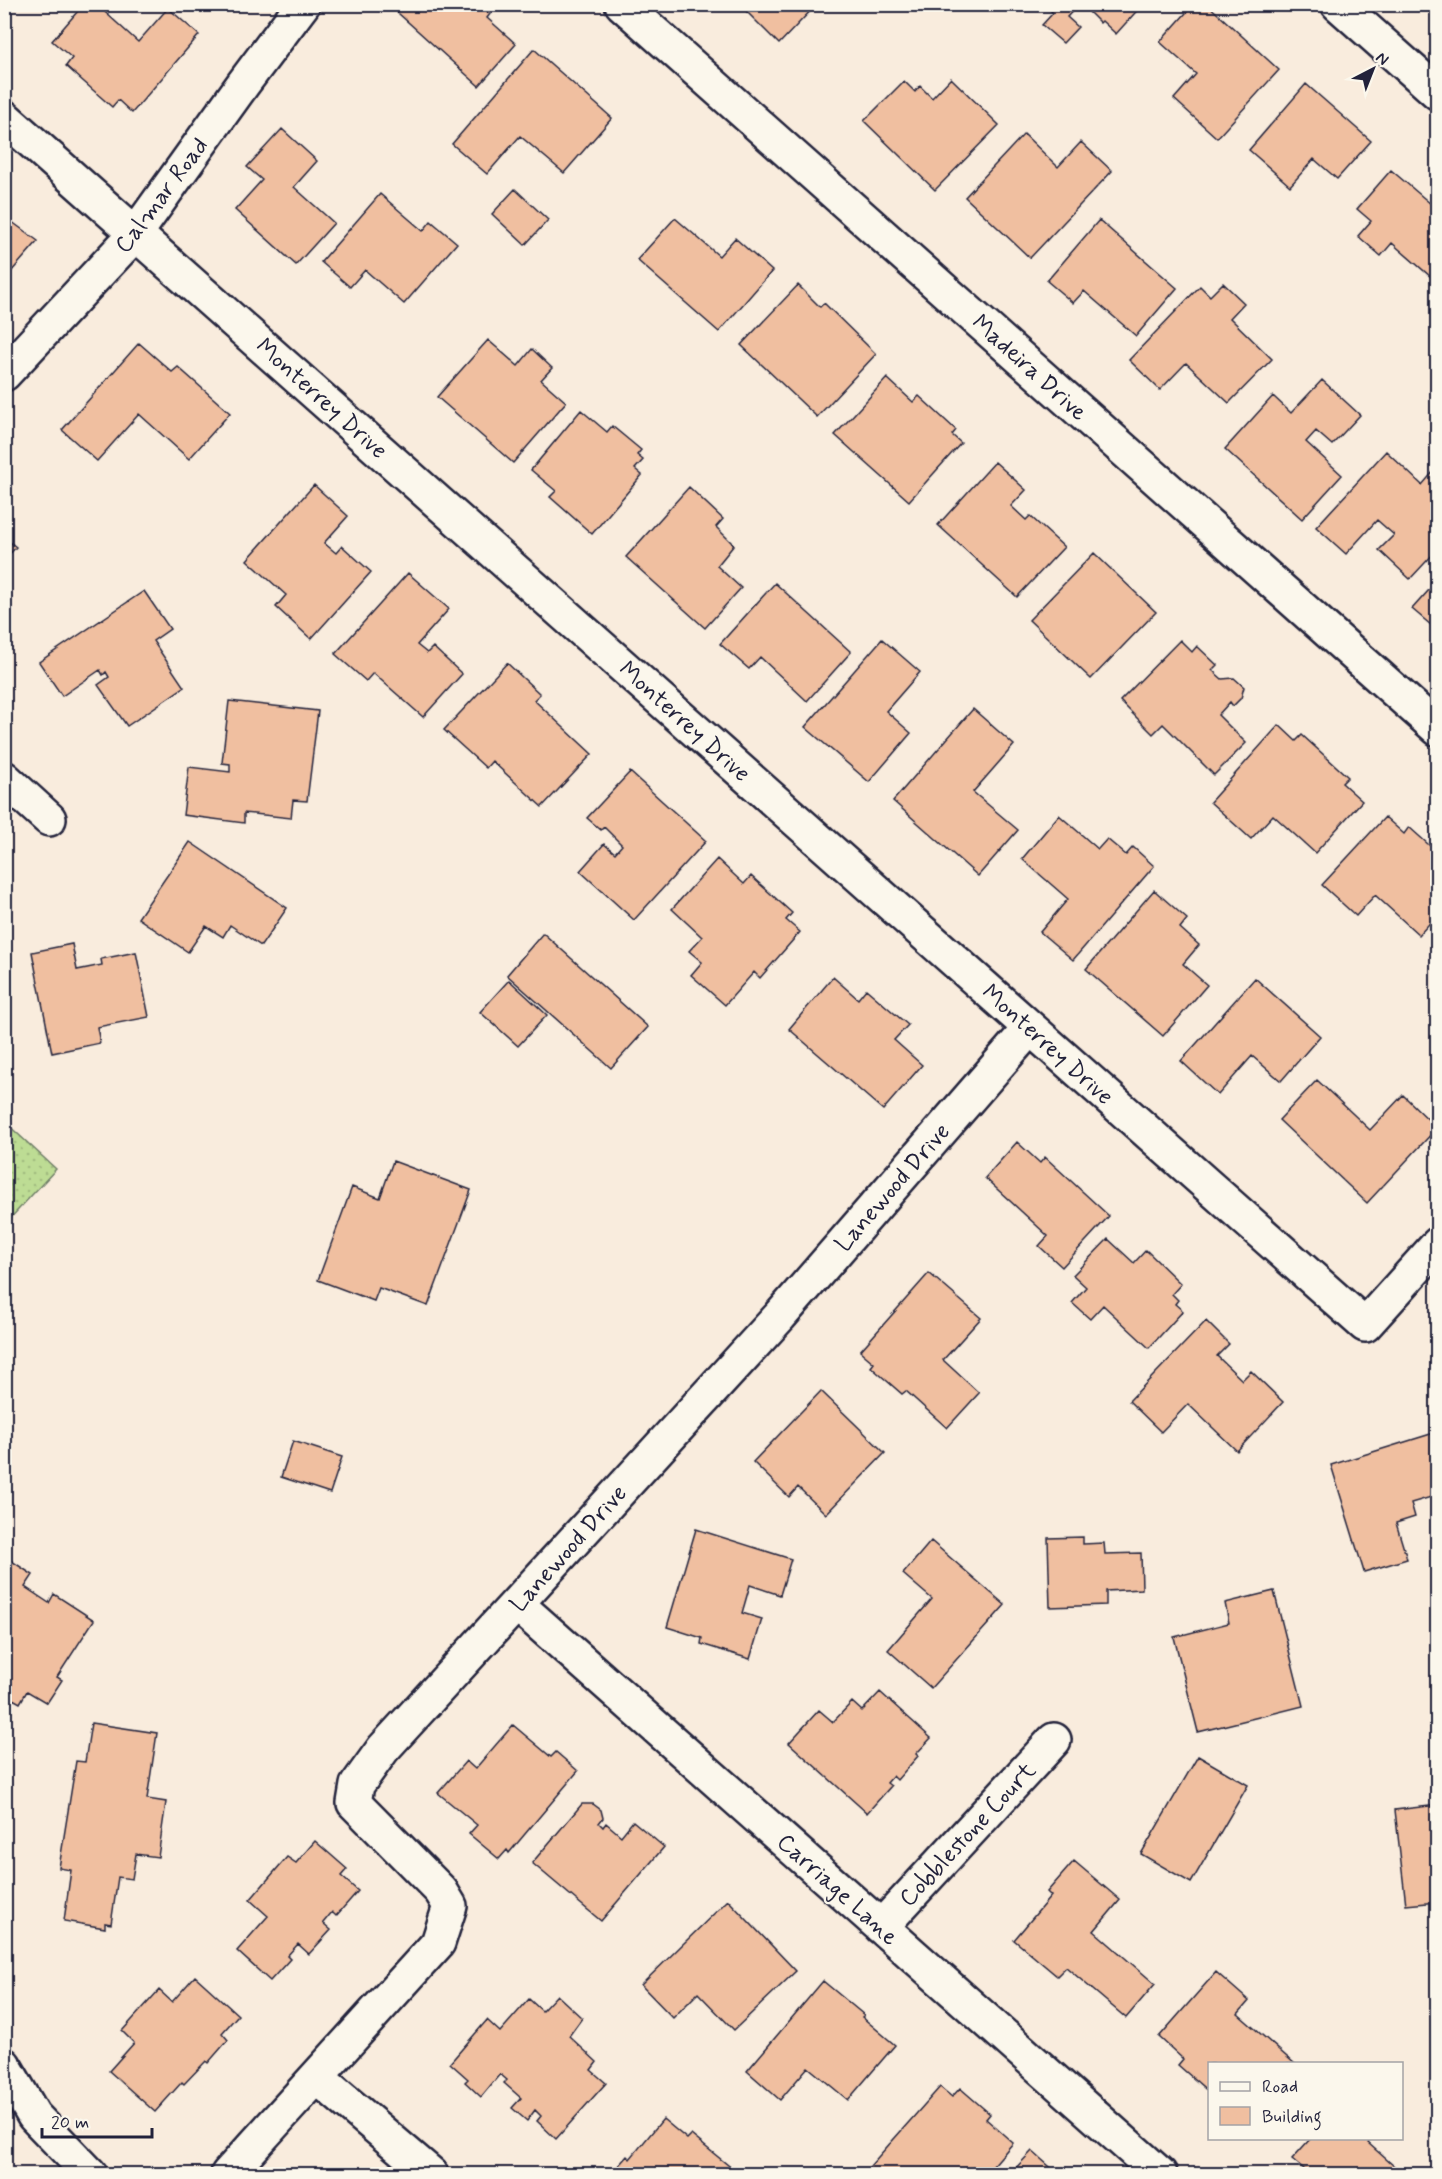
<svg xmlns="http://www.w3.org/2000/svg" width="1442" height="2179" viewBox="0 0 1442 2179" font-family="Mynerve,sans-serif">
  <style>
    .park { fill: url(#park-dots); stroke: #707f68; stroke-width: 1.5 }
    .building { fill: #f0bfa0; stroke: #22223b; stroke-width: 1.5 }
    .lines { fill: none; stroke-linecap: round; stroke-linejoin: round }
    .minor-casing { stroke: #22223b; stroke-width: 38 }
    .minor { stroke: #fbf7ec; stroke-width: 33 }
    .labels { text-anchor: middle; stroke-width: 4.5; stroke-linejoin: round; paint-order: stroke }
    .street-label { font-size: 24px; fill: #22223b; stroke: #fbf7ec }
  </style>
  <defs>
    <pattern id="park-dots" width="8" height="8" patternUnits="userSpaceOnUse" patternTransform="scale(1.5)"><rect width="8" height="8" fill="#bddc94"/><path d="M2 2h.1M6 6h.1" fill="none" stroke="#a2bc80" stroke-width="1.8" stroke-linecap="round"/></pattern>
  </defs>
  <rect width="100%" height="100%" fill="#f9ecdd"/>
  <filter id="ink" filterUnits="userSpaceOnUse"><feTurbulence type="fractalNoise" baseFrequency=".0167" numOctaves="2"/><feDisplacementMap in="SourceGraphic" scale="12" xChannelSelector="R" yChannelSelector="G"/><feConvolveMatrix kernelMatrix="1 2 1 2 8 2 1 2 1" color-interpolation-filters="sRGB"/></filter>
  <g filter="url(#ink)">
    <path class="park" d="M5 1122 56 1169 5 1224H4Z"/>
    <path class="building" d="M84 4H96L138 42 168 8 199 35 132 113 118 100 112 107 66 66 72 58 52 41Z
      M388 4H480L490 14 487 18 516 44 479 86Z
      M739 4H817L779 44Z
      M1044 4H1079L1067 17 1078 27 1063 43 1042 25 1053 13Z
      M1081 4H1143L1116 34 1102 21 1100 23Z
      M1194 4H1207L1279 70 1217 138 1174 99 1196 74 1160 42Z
      M534 49 612 118 564 173 520 136 487 174 452 144Z
      M951 78 999 125 935 190 864 121 904 81 915 92 920 86 932 98Z
      M1306 84 1371 141 1337 179 1314 159 1290 186 1249 150Z
      M282 129 317 161 294 187 334 223 296 265 235 210 262 180 247 167Z
      M1024 134 1058 167 1081 142 1112 171 1030 258 965 197Z
      M1391 170 1438 210V283L1392 243 1381 256 1358 236 1371 221 1357 209Z
      M515 189 548 220 525 245 492 214Z
      M380 194 423 231 431 221 457 243 404 304 365 270 350 287 321 262Z
      M4 216 38 241 4 280Z
      M675 218 719 256 735 238 772 271 719 332 637 260Z
      M1099 220 1177 288 1136 336 1084 291 1073 303 1047 281Z
      M1223 283 1244 303 1230 318 1272 359 1229 403 1186 363 1160 390 1129 360 1200 286 1210 296Z
      M798 285 820 307 824 303 876 354 817 417 741 345Z
      M488 340 518 366 532 349 552 368 541 380 566 402 513 463 437 397Z
      M139 343 172 372 178 367 230 413 189 459 139 414 97 461 62 430Z
      M887 378 913 402 919 396 956 430 952 435 961 443 909 501 835 435Z
      M1322 380 1360 415 1332 445 1316 431 1306 442 1342 475 1302 519 1225 449 1273 396 1291 413Z
      M581 410 607 432 612 426 641 450 637 455 643 460 635 469 642 475 592 534 550 497 556 491 531 470Z
      M1386 451 1422 485 1433 472 1438 477V549L1410 579 1379 550 1394 535 1377 520 1346 554 1316 527Z
      M995 462 1026 490 1011 506 1026 520 1030 516 1064 547 1017 597 938 525Z
      M314 485 348 516 324 543 336 553 342 546 371 572 311 639 276 607 286 595 247 560Z
      M689 487 723 519 716 527 734 545 717 566 741 588 705 628 626 557Z
      M4 537 16 547 4 560Z
      M1094 553 1156 612 1091 679 1029 620Z
      M408 573 449 609 417 645 427 653 433 647 462 674 423 717 373 673 366 681 335 654Z
      M1438 580V631L1412 609Z
      M775 583 851 652 807 701 760 657 749 669 720 644Z
      M144 591 170 629 153 641 184 687 127 726 98 685 109 677 106 672 103 675 100 670 62 696 39 662Z
      M882 639 920 672 886 711 911 733 869 782 805 727Z
      M1180 640 1192 652 1197 646 1217 665 1212 670 1222 679 1234 678 1244 687 1241 698 1233 706 1230 702 1218 715 1246 743 1214 775 1163 724 1153 734 1120 701Z
      M507 663 540 694 534 700 592 754 542 807 492 761 486 768 444 730Z
      M229 701 318 711 307 801 293 800 291 818 244 813V823L183 815 189 767 230 772V764L222 763Z
      M973 709 1014 745 973 792 1018 830 978 876 893 801Z
      M1279 725 1296 741 1302 735 1348 777 1342 783 1362 801 1315 853 1273 815 1251 839 1210 802Z
      M630 772 706 841 634 920 580 871 604 844 615 853 622 845 604 827 601 830 587 818Z
      M1059 815 1098 849 1107 839 1126 855 1133 847 1154 866 1073 960 1040 932 1068 899 1022 859Z
      M1385 817 1404 834 1409 827 1438 853V914L1419 935 1375 895 1356 916 1322 885Z
      M190 842 287 908 261 946 230 925 223 937 206 926 188 952 138 918Z
      M717 859 744 884 751 876 792 913 786 920 800 932 760 978 754 972 725 1005 691 975 702 962 689 951 702 937 672 909Z
      M1154 890 1187 919 1180 928 1199 945 1183 964 1207 985 1163 1036 1086 969Z
      M543 933 648 1027 611 1068 507 975Z
      M72 944 77 970 102 965 101 959 136 952 149 1017 97 1027 100 1043 52 1053 32 952Z
      M833 977 858 999 866 989 908 1025 894 1040 922 1065 883 1110 789 1029Z
      M1255 978 1320 1036 1281 1081 1252 1056 1218 1095 1181 1061Z
      M509 980 547 1015 518 1046 480 1012Z
      M1317 1080 1370 1130 1403 1095 1437 1128 1367 1203 1279 1120Z
      M1017 1142 1040 1163 1045 1157 1109 1216 1062 1267 1039 1246 1048 1236 985 1178Z
      M393 1161 471 1190 428 1306 379 1288 374 1301 318 1280 352 1187 380 1198Z
      M1108 1239 1134 1263 1146 1250 1181 1284 1172 1294 1178 1300 1175 1304 1183 1311 1149 1348 1103 1305 1090 1319 1072 1303 1086 1287 1073 1275Z
      M929 1273 981 1318 943 1360 979 1393 947 1428 906 1391 902 1394 871 1367 874 1363 860 1351Z
      M1206 1321 1229 1344 1217 1356 1242 1380 1251 1371 1283 1402 1237 1451 1188 1404 1161 1432 1129 1401Z
      M821 1391 885 1453 826 1514 798 1487 789 1497 753 1462Z
      M1434 1433 1438 1445V1495L1411 1503 1415 1517 1396 1523 1407 1559 1364 1572 1331 1465Z
      M293 1441 342 1457 330 1493 281 1477Z
      M696 1529 791 1559 780 1595 750 1585 742 1613 762 1619 750 1659 701 1644 702 1638 667 1627Z
      M1083 1537V1544L1104 1543 1105 1554 1141 1553 1142 1589 1106 1591V1605L1050 1607 1048 1538Z
      M931 1541 1005 1605 931 1688 888 1650 932 1599 903 1574Z
      M4 1556 33 1575 25 1587 49 1603 54 1594 94 1620 57 1677 62 1680 47 1703 27 1691 20 1703 4 1694Z
      M1274 1591 1303 1706 1198 1732 1174 1637 1229 1623 1225 1603Z
      M880 1692 931 1738 916 1754 918 1756 897 1780 893 1776 887 1783 891 1786 867 1813 789 1743 819 1710 833 1722 852 1702 862 1711Z
      M91 1723 157 1733 147 1799 166 1802 158 1857 136 1854 132 1879 118 1877 111 1924 105 1923V1928L64 1921 71 1870 59 1868 76 1761 85 1762Z
      M513 1725 551 1757 556 1752 578 1771 509 1853 507 1850 499 1859 469 1834 477 1825 438 1793 466 1761 475 1769Z
      M1198 1756 1248 1785 1191 1883 1141 1854Z
      M582 1804H593L601 1810 603 1818 599 1823 603 1827 606 1823 621 1836 633 1821 664 1847 601 1921 532 1863Z
      M1438 1805V1902L1406 1905 1395 1810Z
      M315 1841 347 1869 341 1876 358 1891 336 1916 332 1912 323 1923 331 1930 309 1954 298 1944 287 1956 290 1959 270 1981 237 1951 268 1916 250 1900 287 1857 296 1863Z
      M1074 1861 1120 1900 1094 1931 1155 1984 1126 2018 1066 1967 1057 1976 1014 1940 1051 1896 1047 1892Z
      M728 1900 796 1971 734 2030 698 1993 673 2018 641 1985Z
      M1216 1972 1249 2001 1238 2014 1295 2064H1210V2093L1178 2065 1183 2059 1159 2037Z
      M195 1976 238 2015 222 2033 228 2040 208 2063 206 2061 184 2084 182 2082 155 2112 109 2071 134 2043 122 2031 159 1990 172 2002Z
      M823 1981 864 2015 862 2017 895 2045 848 2100 808 2067 780 2100 747 2071Z
      M557 1995 582 2018 569 2036 597 2062 591 2070 606 2083 556 2139 537 2121 541 2116 535 2110 527 2121 512 2108 521 2098 504 2083 507 2080 500 2074 481 2097 465 2082 468 2079 450 2063 487 2020 500 2032 529 1999 542 2011Z
      M940 2087 952 2097 960 2088 990 2114 986 2119 1013 2143 986 2174H863Z
      M663 2119 687 2139 691 2135 739 2174H611L627 2156 630 2159Z
      M1311 2138H1372L1368 2143 1403 2174H1310L1292 2159Z
      M1032 2151 1058 2174H1010Z"/>
    <g class="lines">
      <g class="minor-casing">
        <path id="minor" d="M622 4 1438 729
          M1338 4 1438 93
          M4 117 1365 1325 1438 1244
          M4 374 136 233 243 84 303 4
          M4 778 49 819
          M517 1604 1160 2174
          M881 1927 1054 1740
          M4 2065 34 2116 90 2174
          M317 2077 431 2174
          M228 2174 438 1943 450 1906 441 1891 354 1803 357 1785 383 1749 780 1316 1030 1028"/>
      </g>
      <use href="#minor" class="minor"/>
    </g>
  </g>
  <g class="labels">
    <g class="street-label">
      <text transform="translate(161 195) rotate(-53)" y="8">Calmar Road</text>
      <text transform="translate(1030 367) rotate(42)" y="8">Madeira Drive</text>
      <text transform="translate(322 398) rotate(42)" y="8">Monterrey Drive</text>
      <text transform="translate(685 721) rotate(42)" y="8">Monterrey Drive</text>
      <text transform="translate(1048 1044) rotate(42)" y="8">Monterrey Drive</text>
      <text transform="translate(892 1187) rotate(-49)" y="8">Lanewood Drive</text>
      <text transform="translate(568 1548) rotate(-48)" y="8">Lanewood Drive</text>
      <text transform="translate(967 1834) rotate(-47)" y="8">Cobblestone Court</text>
      <text transform="translate(838 1889) rotate(42)" y="8">Carriage Lane</text>
    </g>
  </g>
  <rect width="1442" height="2179" fill="none" stroke="#fbf7ec" stroke-width="24"/>
  <rect x="12" y="12" width="1418" height="2155" fill="none" stroke="#22223b" stroke-width="2" filter="url(#ink)"/>
  <rect x="1208" y="2062" width="195" height="78" fill="#fbf7ec" stroke="#a4a2a5" stroke-width="1.5"/>
  <rect x="1220" y="2082" width="30" height="9" fill="#fbf7ec" stroke="#a4a2a5" stroke-width="1.5"/>
  <text x="1262" y="2092" font-size="18" fill="#22223b">Road</text>
  <rect x="1220" y="2107" width="30" height="18" fill="#f0bfa0" stroke="#a4a2a5" stroke-width="1.5"/>
  <text x="1262" y="2122" font-size="18" fill="#22223b">Building</text>
  <g transform="translate(1373 69) rotate(42)" stroke="#fbf7ec" stroke-width="4.5" paint-order="stroke">
  <path d="M0-4.5L10 22L0 15L-10 22Z" fill="#22223b"/>
  <text y="-9" font-size="16" font-weight="bold" text-anchor="middle" fill="#22223b">N</text>
  </g>
  <path d="M42 2128v9h110v-9" fill="none" stroke="#22223b" stroke-width="3"/>
  <text x="51" y="2128" font-size="18" fill="#22223b" stroke="#fbf7ec" stroke-width="4.5" paint-order="stroke">20 m</text>
</svg>
